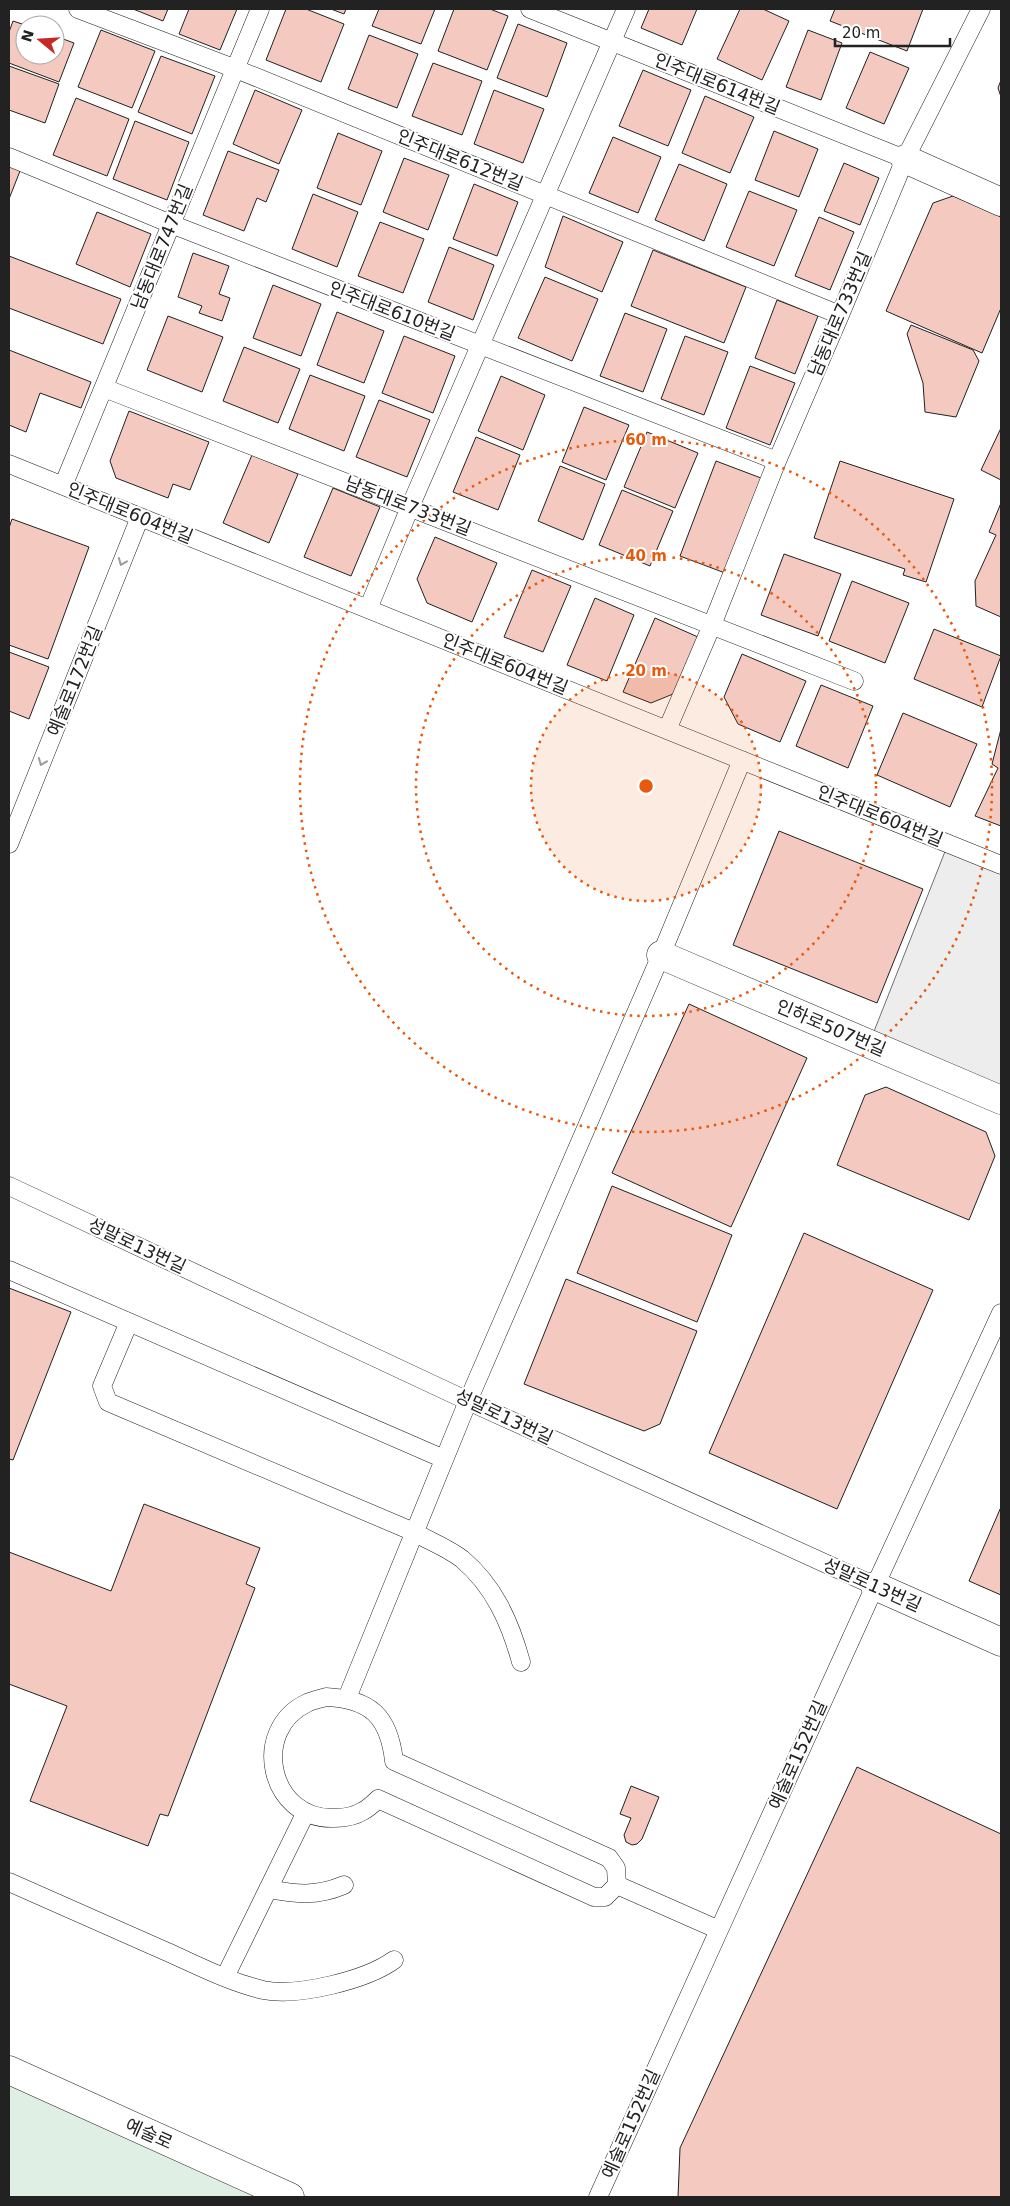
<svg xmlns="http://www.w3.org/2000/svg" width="1010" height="2206" viewBox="0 0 1010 2206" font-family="'DejaVu Sans','Noto Sans KR',sans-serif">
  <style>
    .green { fill: #e0efe3; stroke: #6f6f6f }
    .parking { fill: #ededed; stroke: #6f6f6f }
    .building { fill: #f3c9c0; stroke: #222 }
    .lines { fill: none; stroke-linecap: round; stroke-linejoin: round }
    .lane-casing { stroke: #222; stroke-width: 19 }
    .street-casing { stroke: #222; stroke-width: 29 }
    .secondary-casing { stroke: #222; stroke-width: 29 }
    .lane { stroke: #fff; stroke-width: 18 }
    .street { stroke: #fff; stroke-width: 28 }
    .secondary { stroke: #fff; stroke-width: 28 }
    .oneway { stroke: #9c9c9c }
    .ring { fill: none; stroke: #e8590c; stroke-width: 2.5; stroke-dasharray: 2.5 5 }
    .labels { text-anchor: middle; stroke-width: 4; stroke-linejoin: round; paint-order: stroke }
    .street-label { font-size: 18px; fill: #222; stroke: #fff }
    .centre { fill: #e8590c; stroke: #fff; stroke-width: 2.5 }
    .ring-label { font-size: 15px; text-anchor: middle; font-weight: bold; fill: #e8590c; stroke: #fff; stroke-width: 4; stroke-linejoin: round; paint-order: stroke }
  </style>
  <rect width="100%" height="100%" fill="#fff"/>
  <path class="green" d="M9 2070 290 2197H9Z"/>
  <path class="parking" d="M948 844 1001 865V1100L869 1044Z"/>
  <path class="building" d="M133 9H168L163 21Z
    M189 9H237L220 50 179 34Z
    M286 9H306L344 24 321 82 266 60Z
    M331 9H346L344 14Z
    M379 9H435L421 44 372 26Z
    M454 9H490L508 16 487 70 438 51Z
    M649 9H697L682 45 641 28Z
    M740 9H763L789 21 762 80 717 59Z
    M835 9H923L907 51 830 21Z
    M13 21 25 25V55H55V36L74 43 59 82 9 63V32Z
    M518 24 567 43 547 97 497 78Z
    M101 30 155 51 132 108 78 87Z
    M808 30 842 43 821 100 786 87Z
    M369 35 418 54 397 108 348 89Z
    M870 52 909 68 884 124 846 108Z
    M161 56 215 76 192 134 138 112Z
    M433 63 482 81 462 135 412 116Z
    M9 66 59 84 45 123 9 110Z
    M643 70 691 90 668 146 619 126Z
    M1001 80V97L998 88Z
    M255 90 302 110 279 164 233 144Z
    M494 90 544 109 523 163 474 144Z
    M705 96 754 117 730 173 682 153Z
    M76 98 129 119 107 176 53 155Z
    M135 121 189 142 167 200 113 179Z
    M774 131 818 149 799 197 755 180Z
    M338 133 382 151 361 205 317 188Z
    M613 137 661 157 638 213 589 193Z
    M228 151 279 170 266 202 257 198 244 231 203 215Z
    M404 158 449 175 428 230 383 212Z
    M844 163 879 178 860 225 824 211Z
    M679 164 727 184 704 241 655 220Z
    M9 166 20 171 9 199Z
    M474 184 518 202 497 256 453 239Z
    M749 191 797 210 774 266 726 247Z
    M313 194 358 212 337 267 292 249Z
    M953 196 1001 217V308L982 353 886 311 933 203Z
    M97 212 151 234 130 287 76 264Z
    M563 216 623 242 602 292 545 267Z
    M819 217 854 232 830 290 795 276Z
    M380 222 424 239 403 293 358 276Z
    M449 247 494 265 473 320 428 302Z
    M653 250 746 287 724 343 631 306Z
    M193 253 229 266 219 294 230 298 222 321 199 313 202 306 178 297Z
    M9 256 121 299 103 344 9 308Z
    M545 277 598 299 572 361 518 338Z
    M273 285 321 304 301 356 253 338Z
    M777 300 818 316 795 374 755 358Z
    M337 312 384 331 364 383 317 365Z
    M625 313 667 329 643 392 600 376Z
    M168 316 223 337 202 392 147 370Z
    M911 325 973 350 979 361 956 417 925 412 923 383 907 334Z
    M404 336 455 356 433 413 382 393Z
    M685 336 728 352 704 415 661 399Z
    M244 347 300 369 278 423 223 401Z
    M9 350 91 382 81 408 40 393 26 432 9 425Z
    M750 366 795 383 770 445 726 428Z
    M310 375 365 396 344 451 289 429Z
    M501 376 545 395 523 450 478 431Z
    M379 400 430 420 407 477 356 457Z
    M584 407 629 425 606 480 562 462Z
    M129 411 209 442 190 490 173 484 168 498 116 478 110 461Z
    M1001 428V480L981 470Z
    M647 432 698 453 675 508 624 487Z
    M476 437 520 455 498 510 453 492Z
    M252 455 298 474 269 543 223 523Z
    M716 461 761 478 725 573 680 556Z
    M840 461 954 499 926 582 903 575 905 569 814 538Z
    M560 466 605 484 583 540 538 521Z
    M333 488 380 507 351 576 304 557Z
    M622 490 673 511 650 566 599 545Z
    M1001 503V617L976 606 975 581 996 535 989 532Z
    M12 519 89 547 48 659 9 645V528Z
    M435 537 497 563 472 622 427 603 417 579Z
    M784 554 841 574 818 636 761 615Z
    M532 570 571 586 543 652 504 637Z
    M852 581 909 603 885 663 829 641Z
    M595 598 634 615 607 681 567 665Z
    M655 618 698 637 673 694 651 703 623 692Z
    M934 629 1001 656 982 707 914 679Z
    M9 652 49 667 29 719 9 711Z
    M742 654 806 681 780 742 738 724 724 697Z
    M821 685 873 706 848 768 796 746Z
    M903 713 977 744 950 807 877 775Z
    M1001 729V826L975 816 998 768 992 764Z
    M779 831 923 889 877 1003 733 945Z
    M689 1004 807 1058 731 1227 612 1173Z
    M886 1087 986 1132 995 1156 969 1220 837 1165 865 1095Z
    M612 1186 732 1235 697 1322 577 1273Z
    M804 1233 933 1290 837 1509 709 1453Z
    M566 1279 697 1331 660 1424 644 1431 524 1384Z
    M9 1288 71 1312 13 1460 9 1459Z
    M144 1504 260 1548 246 1584 255 1588 168 1816 160 1814 148 1846 30 1801 67 1706 9 1684V1552L111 1591Z
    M1001 1507V1595L969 1581Z
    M857 1767 1001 1834V2197H678L680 2148Z
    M631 1786 659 1797 642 1839 637 1844 632 1845 626 1842 624 1835 631 1818 620 1814Z"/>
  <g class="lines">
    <g class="lane-casing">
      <path id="lane" d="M78 9 236 69 840 315
        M530 9 905 159
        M9 157 171 224 777 461
        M104 388 854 681
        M9 464 1001 865
        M63 486 260 9
        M368 609 410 507 626 9
        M667 730 712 625 777 461 840 315 905 159 981 9
        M9 844 140 517
        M9 1186 468 1401 875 1586
        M9 1270 444 1459
        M129 1322 102 1386 108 1402 414 1532C429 1541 448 1548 462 1559 494 1586 510 1622 521 1662
        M326 1697C370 1699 389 1716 394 1761L609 1858 616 1868 617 1885 605 1897H594L378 1799C374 1803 369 1808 363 1811 355 1816 344 1818 334 1818 269 1820 250 1730 307 1703 313 1700 320 1699 326 1697Z
        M347 1698 468 1401 661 955 742 760
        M9 1882C61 1905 113 1928 165 1951 197 1965 229 1982 263 1990 298 1997 366 1980 394 1960
        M617 1885 719 1930
        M268 1889C296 1894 316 1897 344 1885
        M225 1977 305 1814
        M598 2197 875 1586 1001 1313"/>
    </g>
    <g class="street-casing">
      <path id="street" d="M905 159 1001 202
        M661 955 1001 1100
        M875 1586 1001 1642"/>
    </g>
    <g class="secondary-casing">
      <path id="secondary" d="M9 2070 290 2197"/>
    </g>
    <use href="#lane" class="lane"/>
    <use href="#street" class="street"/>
    <use href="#secondary" class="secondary"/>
  </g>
  <defs><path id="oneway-chevron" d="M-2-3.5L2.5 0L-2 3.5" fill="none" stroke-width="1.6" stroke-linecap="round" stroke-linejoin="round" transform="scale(1.25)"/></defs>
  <g class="oneway">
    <use href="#oneway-chevron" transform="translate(122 562) rotate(112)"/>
    <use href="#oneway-chevron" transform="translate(42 762) rotate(112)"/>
  </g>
  <circle cx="646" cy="786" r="115" fill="#e8590c" fill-opacity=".12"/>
  <g class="ring">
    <circle cx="646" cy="786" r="115"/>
    <circle cx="646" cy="786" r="230"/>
    <circle cx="646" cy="786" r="346"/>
  </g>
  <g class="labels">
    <g class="street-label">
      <text transform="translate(717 84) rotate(22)" y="6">인주대로614번길</text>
      <text transform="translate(460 160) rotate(22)" y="6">인주대로612번길</text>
      <text transform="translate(162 247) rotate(-68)" y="6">남동대로747번길</text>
      <text transform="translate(392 311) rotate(21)" y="6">인주대로610번길</text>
      <text transform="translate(840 314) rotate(-67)" y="6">남동대로733번길</text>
      <text transform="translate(408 506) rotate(21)" y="6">남동대로733번길</text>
      <text transform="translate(130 513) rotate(22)" y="6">인주대로604번길</text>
      <text transform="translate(505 664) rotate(22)" y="6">인주대로604번길</text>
      <text transform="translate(75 681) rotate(-68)" y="6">예술로172번길</text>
      <text transform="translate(880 816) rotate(22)" y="6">인주대로604번길</text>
      <text transform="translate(831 1028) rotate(23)" y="6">인하로507번길</text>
      <text transform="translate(137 1246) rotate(25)" y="6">성말로13번길</text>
      <text transform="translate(504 1417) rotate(25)" y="6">성말로13번길</text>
      <text transform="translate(872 1585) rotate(24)" y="6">성말로13번길</text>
      <text transform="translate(798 1755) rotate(-66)" y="6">예술로152번길</text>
      <text transform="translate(631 2124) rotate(-66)" y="6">예술로152번길</text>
      <text transform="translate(149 2134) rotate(24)" y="6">예술로</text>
    </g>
  </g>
  <circle cx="646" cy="786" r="8" class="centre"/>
  <g class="ring-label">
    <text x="646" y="445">60 m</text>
    <text x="646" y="561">40 m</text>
    <text x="646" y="676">20 m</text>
  </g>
  <rect width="1010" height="2206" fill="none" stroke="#222222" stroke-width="20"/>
  <g transform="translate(40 40) rotate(288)"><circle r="24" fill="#ffffff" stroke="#a7a7a7"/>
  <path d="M0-4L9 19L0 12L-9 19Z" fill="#c62828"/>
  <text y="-8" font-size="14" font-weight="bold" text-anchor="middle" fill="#222222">N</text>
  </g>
  <path d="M835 38v8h115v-8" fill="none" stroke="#222222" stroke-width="2.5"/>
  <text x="842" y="38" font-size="15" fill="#222222" stroke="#ffffff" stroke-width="4" paint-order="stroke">20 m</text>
</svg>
